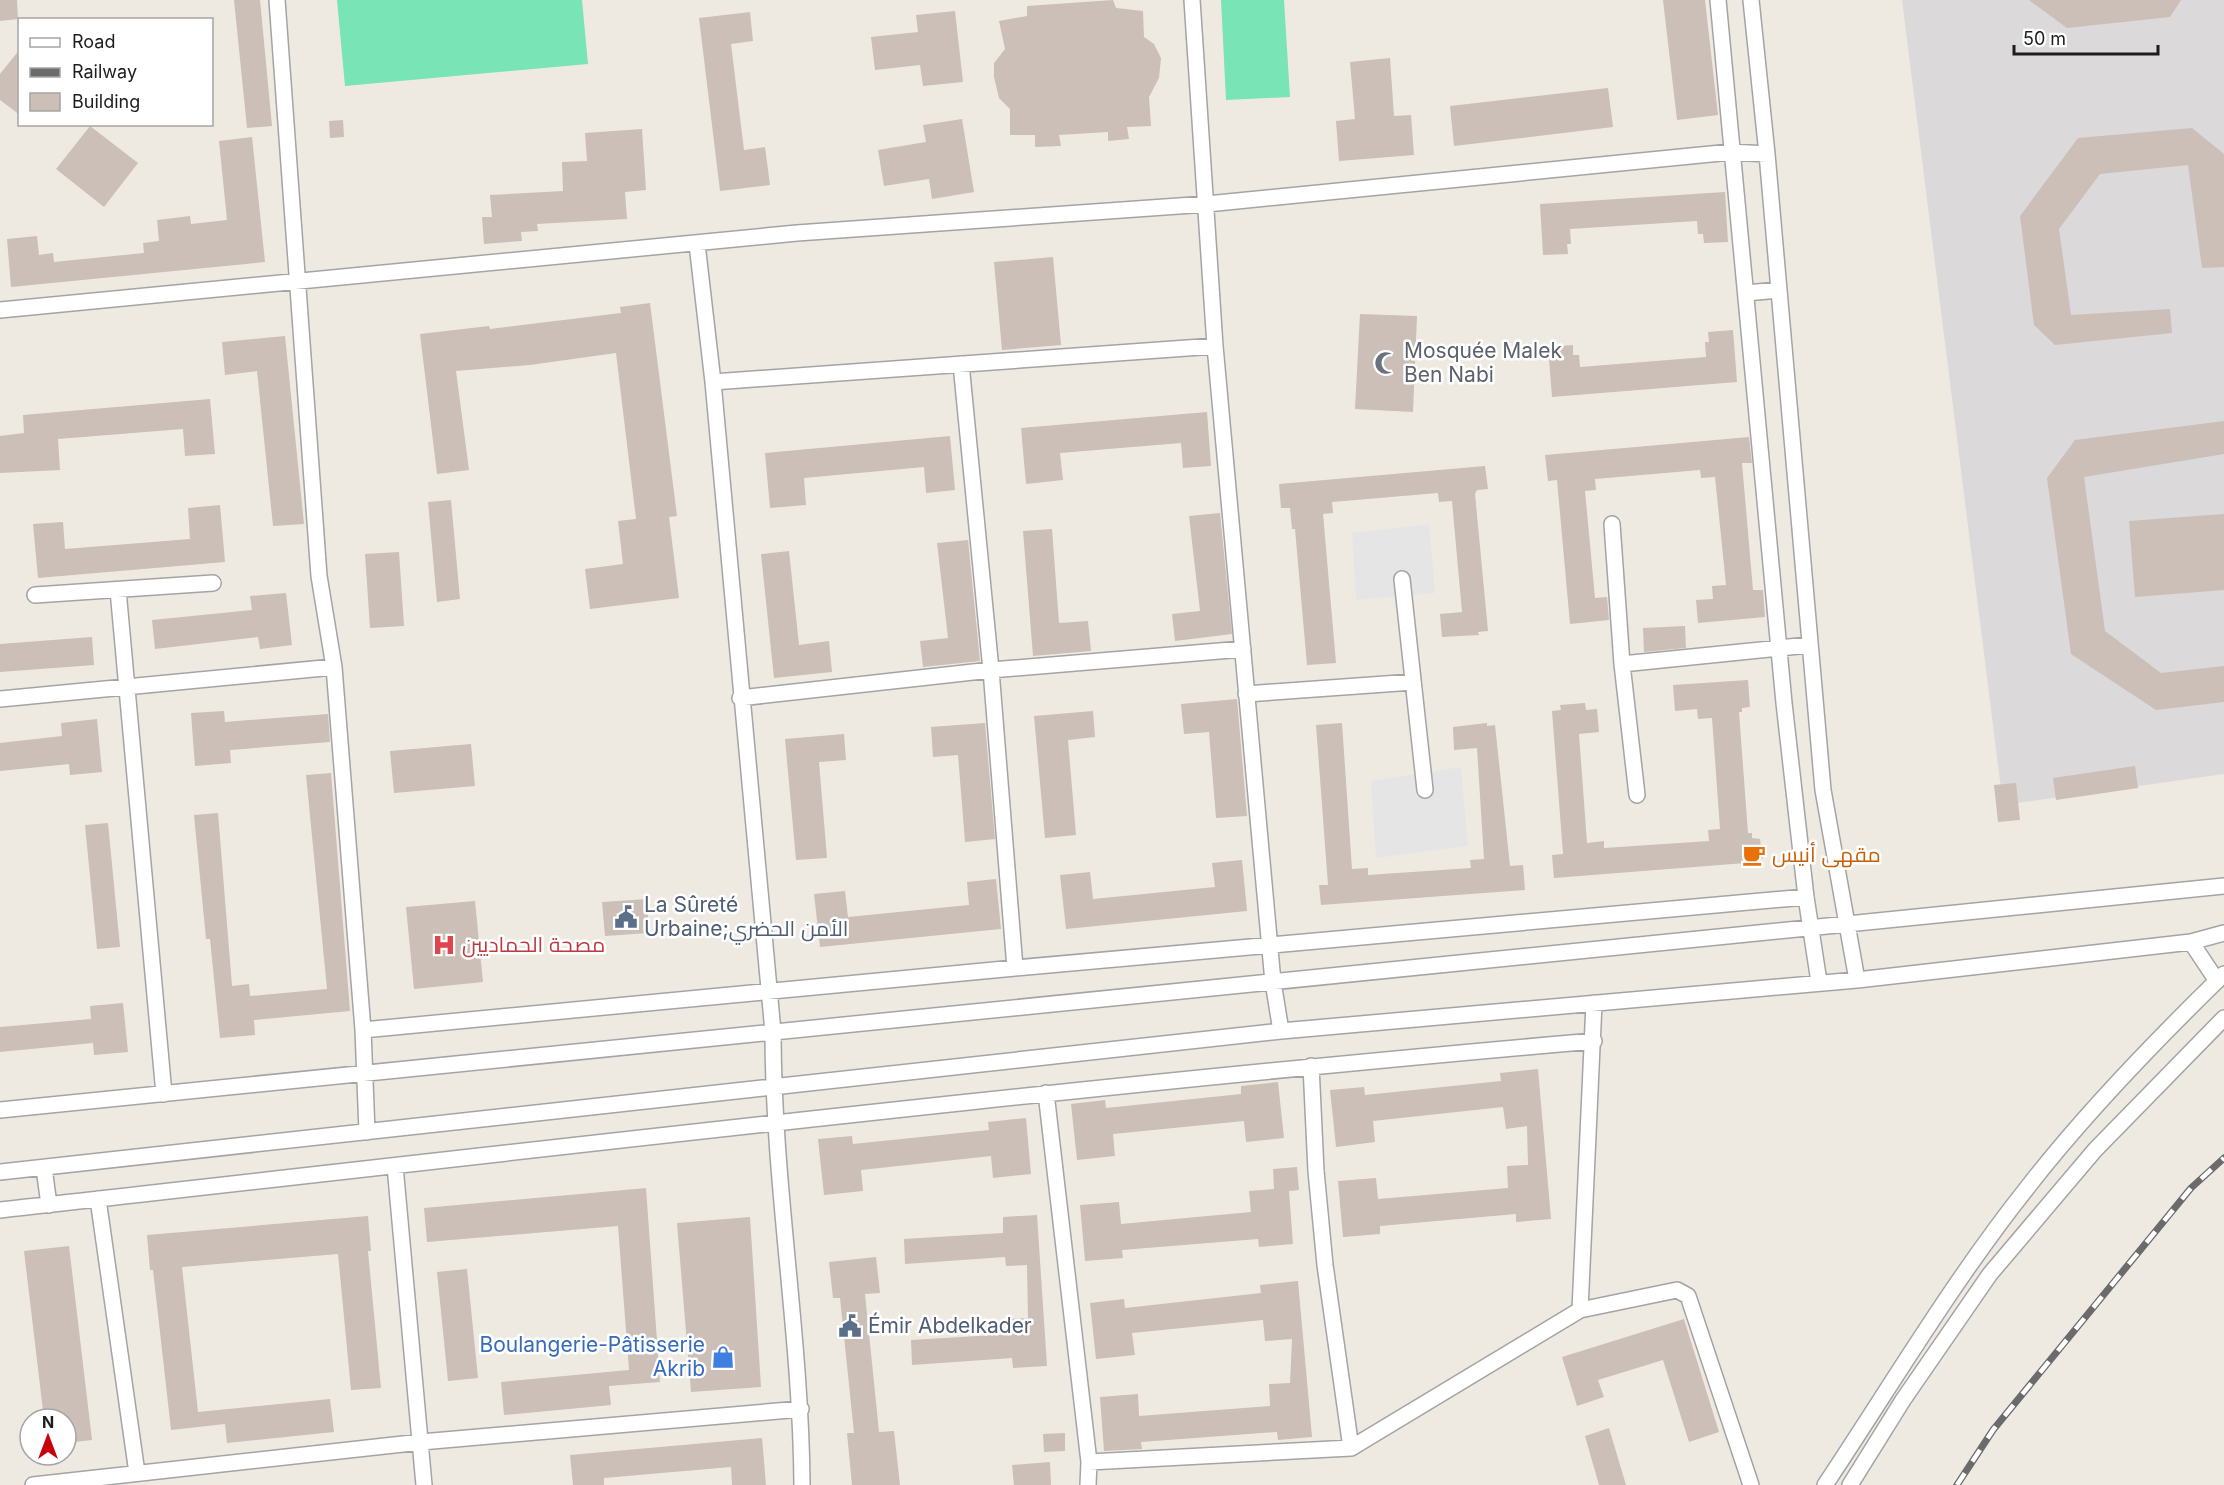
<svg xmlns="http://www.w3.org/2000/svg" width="2224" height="1485" viewBox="0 0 2224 1485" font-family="Inter,Cairo,sans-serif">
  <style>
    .residential { fill: #dbd9da }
    .pitch { fill: #79e4b5 }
    .parking { fill: #e5e5e5 }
    .building { fill: #cbbfb7 }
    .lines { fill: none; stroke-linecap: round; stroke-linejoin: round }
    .minor-casing { stroke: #a4a4a4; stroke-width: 18 }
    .minor { stroke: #fff; stroke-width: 15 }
    .rail-casing { stroke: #6b6b6b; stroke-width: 7 }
    .rail { stroke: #fff; stroke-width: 4.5; stroke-dasharray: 14; stroke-linecap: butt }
    .labels { text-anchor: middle; stroke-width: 5; stroke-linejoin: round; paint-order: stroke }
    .worship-label { font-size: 21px; fill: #5b616d; stroke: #fff; text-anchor: start }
    .food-label { font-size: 21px; fill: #c56008; stroke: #fff; text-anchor: start }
    .service-label { font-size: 21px; fill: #4e5e75; stroke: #fff; text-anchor: start }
    .health-label { font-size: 21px; fill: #be3a42; stroke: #fff; text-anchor: start }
    .shop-label { font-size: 21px; fill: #366cbe; stroke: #fff; text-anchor: end }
  </style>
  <rect width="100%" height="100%" fill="#efeae1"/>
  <path class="residential" d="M1902 0H2224V774L2003 805Z"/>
  <path class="pitch" d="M337 0H582L588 64 345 86Z
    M1221 0H1284L1290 97 1226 100Z"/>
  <path class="parking" d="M1429 524 1435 593 1356 600 1352 533Z
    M1461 767 1468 846 1376 858 1371 781Z"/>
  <path class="building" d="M0 0H17L18 19 0 21Z
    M234 0H260L272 126 247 128Z
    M1113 0 1116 8 1143 11 1144 37 1154 44 1161 58 1159 78 1149 97 1151 126 1127 127 1129 139 1108 141V132L1059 135 1061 146 1035 147V135H1010V109L999 98 994 77V63L1005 49 999 21 1027 16V6Z
    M1663 0H1705L1718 115 1677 120Z
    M2029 0H2181L2170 17 2067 28Z
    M955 11 963 82 923 86 920 65 875 70 871 37 918 32 916 15Z
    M750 12 753 41 731 44 744 150 765 147 770 185 720 191 699 18Z
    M20 49V115L0 100V74Z
    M1390 58 1394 116 1411 115 1414 155 1339 161 1336 121 1355 119 1350 62Z
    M1608 88 1613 127 1454 146 1450 106Z
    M962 119 974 192 932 199 929 179 884 186 878 150 926 142 923 125Z
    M343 120 344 137 330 138 329 121Z
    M90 126 138 163 104 207 56 169Z
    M2192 128 2224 154V267L2202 268 2188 165 2100 174 2059 229 2071 315 2170 309 2172 333 2055 345 2034 325 2020 216 2078 138Z
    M642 129 646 190 625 192 627 219 537 224 538 231 521 232 522 241 484 244 482 217H492L490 195 563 191 562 162 587 161 585 133Z
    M252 137 265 262 11 287 7 239 37 236 39 255 53 253 54 262 144 253 143 243 159 241 157 220 190 216 191 224 227 220 219 141Z
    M1725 192 1728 242 1704 243 1703 234H1698L1697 221 1570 229 1571 244H1567L1568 254 1543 255 1540 204Z
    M1053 257 1061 345 1002 350 994 262Z
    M650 303 677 516 669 517 679 598 590 609 585 569 623 564 618 521 636 519 616 353 530 365 456 371 469 470 437 474 420 334 489 326 490 329 621 313 620 307Z
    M1360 314 1417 316 1413 412 1355 409Z
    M1733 330 1737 382 1552 397 1548 347 1573 345V355H1579L1580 367 1706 357 1705 342H1709L1708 332Z
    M285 336 304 524 273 526 257 371 225 375 222 342Z
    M210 399 215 454 185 456 183 429 58 439 60 470 0 473V436L24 433 23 415Z
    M1207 412 1211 466 1183 468 1181 443 1060 453 1063 480 1026 484 1021 428Z
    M2224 421V454L2084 477 2105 631 2161 673 2224 666V702L2156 710 2071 654 2047 478 2075 440Z
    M950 436 955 490 926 493 924 467 804 478 806 505 770 508 765 453Z
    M1749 437 1752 463H1742L1753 590H1763L1765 617 1698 623 1696 600 1713 599 1712 586 1726 585 1715 477 1701 478 1700 470 1595 479 1596 490 1585 491 1595 598 1607 597 1609 620 1570 624 1557 480 1548 481 1545 455Z
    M1485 466 1488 489 1477 490 1475 494 1488 631 1478 632 1479 635 1442 637 1440 614 1462 612 1452 501 1439 502 1438 493 1332 502 1333 513 1323 514 1336 663 1307 665 1295 529H1292L1290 508H1281L1279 484Z
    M451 500 460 599 437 602 428 502Z
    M220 505 225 562 38 578 33 524 63 522 65 549 190 539 188 508Z
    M1220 513 1232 634 1175 641 1172 614 1200 611 1189 516Z
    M2224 514V590L2135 597 2129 521Z
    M1052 529 1059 623 1088 621 1091 651 1033 656 1023 531Z
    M968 540 980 661 923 667 920 641 948 638 937 543Z
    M789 551 799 645 829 641 832 672 774 678 761 554Z
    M399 552 404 626 370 628 365 554Z
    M286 593 292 645 260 649 258 637 155 649 152 620 252 610 250 596Z
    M1685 626 1686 648 1644 652 1643 628Z
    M92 637 94 665 0 672V644Z
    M1748 680 1750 707 1742 708V712H1739L1748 833H1752V838L1760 839 1763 858 1758 862 1554 878 1552 855 1563 854 1552 711 1561 710 1560 705 1585 703 1586 710 1597 709 1599 732 1579 734 1587 843 1604 841V848L1709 841 1708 830 1720 829 1712 718 1698 719 1697 709 1675 711 1673 685Z
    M1237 699 1247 816 1216 818 1209 732 1184 734 1181 704Z
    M224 711 225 722 328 714 330 742 230 750 231 763 195 766 191 713Z
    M1093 711 1095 737 1068 740 1076 835 1045 838 1034 716Z
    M97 719 102 772 70 775 69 764 0 771V743L62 736 61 723Z
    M985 723 995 839 965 842 958 755 933 757 931 727Z
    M1342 723 1352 869 1368 868V875L1471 868 1470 860 1484 859 1477 748 1454 750 1453 727 1487 723V726L1495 725 1510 866 1523 865 1525 890 1321 905 1319 885H1328L1316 725Z
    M844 734 846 760 819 762 827 858 796 860 785 739Z
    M471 744 475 786 394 793 390 751Z
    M2135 766 2138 788 2056 800 2053 778Z
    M331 773 350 1011 254 1020 255 1035 220 1038 210 939H206L194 815 218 813 232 986 249 984 250 996 327 989 306 775Z
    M2016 783 2020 820 1998 822 1994 785Z
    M108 823 120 947 97 949 85 825Z
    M1242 860 1247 911 1066 929 1060 875 1090 872 1093 899 1215 887 1212 863Z
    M996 879 1001 929 820 947 814 894 845 891 848 917 969 905 967 882Z
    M647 899 649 933 605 936 602 902Z
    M475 901 483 982 414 989 406 907Z
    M123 1003 128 1052 94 1055 93 1043 0 1052V1027L91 1019 90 1006Z
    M1538 1069 1551 1219 1516 1222V1214L1380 1226V1234L1343 1237 1338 1181 1376 1178 1378 1199 1508 1188 1507 1166 1528 1165 1527 1126 1506 1129 1503 1107 1373 1121 1375 1142 1336 1147 1330 1090 1364 1087 1365 1095 1501 1081 1500 1073Z
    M1278 1082 1284 1138 1246 1142 1244 1121 1113 1134 1115 1156 1077 1160 1071 1104 1105 1100 1106 1108 1241 1094V1086Z
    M1026 1118 1031 1174 993 1178 991 1156 861 1170 863 1191 824 1195 818 1139 852 1136 853 1144 989 1130 988 1122Z
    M1297 1167 1299 1190 1289 1191 1293 1244 1259 1247 1258 1239 1122 1250 1123 1258 1085 1261 1080 1205 1119 1202 1121 1224 1251 1212 1249 1191 1274 1189 1273 1169Z
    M646 1188 660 1382 609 1386 611 1405 504 1415 501 1382 629 1370 618 1226 427 1242 424 1208Z
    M1037 1215 1047 1366 1013 1368 1012 1358 912 1365 911 1340 1011 1334 1010 1319 1028 1318 1027 1265 1006 1266 1005 1257 905 1264 904 1239 1003 1233V1217Z
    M368 1216 371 1251H368L381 1388 351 1390 338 1254 182 1267 198 1412 330 1399 334 1432 227 1443 225 1424 171 1430 153 1270H150L147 1235Z
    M750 1217 761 1387 691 1392 677 1223Z
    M69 1246 92 1440 66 1443V1419H44L24 1251Z
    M876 1257 880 1293 865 1294 879 1432 894 1431 900 1485H852L847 1433H854L840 1298H833L829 1262Z
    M467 1269 478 1378 448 1381 437 1272Z
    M1298 1281 1312 1437 1278 1440 1277 1432 1141 1442 1142 1449 1104 1451 1100 1397 1138 1394 1139 1416 1270 1406 1269 1384 1290 1383 1292 1339 1265 1341 1263 1320 1132 1333 1135 1355 1096 1359 1090 1303 1124 1299 1125 1308 1261 1293 1260 1285Z
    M1684 1319 1719 1432 1689 1442 1663 1360 1598 1380 1604 1397 1577 1406 1562 1357Z
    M1609 1428 1626 1485H1599L1585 1436Z
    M1065 1433V1451L1044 1452 1043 1434Z
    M762 1438 766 1485H732L731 1467 604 1478V1485H573L570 1455Z
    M1050 1462 1051 1485H1014L1012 1465Z"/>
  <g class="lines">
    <g class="minor-casing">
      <path id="minor" d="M277 0 319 576 334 667 363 1030 367 1132
        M1192 0 1215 346 1273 982 1281 1031
        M1718 0 1784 703 1806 897 1819 982
        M1751 0 1767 154 1823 790 1857 980
        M697 244 713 382 773 1032C773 1184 801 1334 802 1485
        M1746 293 1779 290
        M0 310 797 233 1207 204 1731 152 1767 154
        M961 364 991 670 1015 968
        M713 382 1215 346
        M1612 524 1622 664 1637 795
        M1402 579 1425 790
        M118 590 164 1094
        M35 595 213 583
        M1622 664 1809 645
        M1246 694 1413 682
        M740 698 991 670 1243 649
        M0 699 334 667
        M2191 942 2217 981
        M363 1030 1015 968 1806 897
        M1311 1066 1316 1171 1325 1265 1351 1448
        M1046 1093 1089 1462 1088 1485
        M0 1110 2224 886
        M395 1166 424 1485
        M44 1168 49 1205
        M0 1172 1281 1031 1857 980 2191 942 2224 933
        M98 1199 137 1473
        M0 1210C531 1151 1062 1087 1594 1041
        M1580 1310 1594 1003
        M1089 1462 1351 1448 1580 1310 1677 1290 1688 1296 1751 1485
        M33 1485 421 1442 801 1409
        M1825 1485C1891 1386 1953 1281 2027 1188 2086 1112 2155 1041 2224 974
        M1850 1485 1903 1400 1990 1274 2095 1150 2224 1018"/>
    </g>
    <use href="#minor" class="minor"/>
    <g class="rail-casing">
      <path id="rail" d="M1957 1485 1993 1430 2191 1188 2224 1158"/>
    </g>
    <use href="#rail" class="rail"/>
  </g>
  <defs>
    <g id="mosque-bare" transform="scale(1.8)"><path d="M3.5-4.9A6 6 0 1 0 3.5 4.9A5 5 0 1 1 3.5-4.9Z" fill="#6b7280" stroke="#fff" stroke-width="2.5" paint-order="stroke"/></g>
    <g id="cafe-bare" transform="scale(1.8)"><path d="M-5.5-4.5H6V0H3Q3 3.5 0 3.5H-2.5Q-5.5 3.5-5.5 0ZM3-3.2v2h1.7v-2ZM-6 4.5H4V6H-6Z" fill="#e8710a" stroke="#fff" stroke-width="2.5" paint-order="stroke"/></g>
    <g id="civic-bare" transform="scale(1.8)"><path d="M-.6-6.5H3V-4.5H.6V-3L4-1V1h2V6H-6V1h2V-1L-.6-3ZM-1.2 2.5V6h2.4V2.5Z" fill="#5c6f8a" stroke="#fff" stroke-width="2.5" paint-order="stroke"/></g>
    <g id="hospital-bare" transform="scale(1.8)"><path d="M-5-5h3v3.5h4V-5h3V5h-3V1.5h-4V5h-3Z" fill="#e0444e" stroke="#fff" stroke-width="2.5" paint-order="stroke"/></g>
    <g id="shop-bare" transform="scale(1.8)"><path d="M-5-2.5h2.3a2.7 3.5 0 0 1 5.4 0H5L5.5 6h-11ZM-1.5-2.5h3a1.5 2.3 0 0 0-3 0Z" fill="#3f7fe0" stroke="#fff" stroke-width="2.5" paint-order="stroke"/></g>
  </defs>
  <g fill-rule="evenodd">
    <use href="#mosque-bare" x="1386" y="363"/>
    <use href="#cafe-bare" x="1754" y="855"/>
    <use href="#civic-bare" x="626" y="917"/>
    <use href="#hospital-bare" x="444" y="945"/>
    <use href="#civic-bare" x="850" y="1326"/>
    <use href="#shop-bare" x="723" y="1357"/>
  </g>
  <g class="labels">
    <g class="worship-label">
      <text x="1404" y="358">Mosquée Malek<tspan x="1404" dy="24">Ben Nabi</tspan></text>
    </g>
    <g class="food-label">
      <text x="1772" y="862">مقهى أنيس</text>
    </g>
    <g class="service-label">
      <text x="644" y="912">La Sûreté<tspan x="644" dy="24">Urbaine;الأمن الحضري</tspan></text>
      <text x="868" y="1333">Émir Abdelkader</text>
    </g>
    <g class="health-label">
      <text x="462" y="952">مصحة الحماديين</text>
    </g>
    <g class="shop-label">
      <text x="705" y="1352">Boulangerie-Pâtisserie<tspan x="705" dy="24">Akrib</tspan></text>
    </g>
  </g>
  <rect x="18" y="18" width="195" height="108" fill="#ffffff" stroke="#a5a5a5" stroke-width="1.5"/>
  <rect x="30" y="38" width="30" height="9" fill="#ffffff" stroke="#a5a5a5" stroke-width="1.5"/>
  <text x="72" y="48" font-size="18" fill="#1d1d1d">Road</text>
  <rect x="30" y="68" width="30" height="9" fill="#6b6b6b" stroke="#a5a5a5" stroke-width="1.5"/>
  <text x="72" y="78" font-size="18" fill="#1d1d1d">Railway</text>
  <rect x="30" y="93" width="30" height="18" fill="#cbbfb7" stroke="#a5a5a5" stroke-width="1.5"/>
  <text x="72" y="108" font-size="18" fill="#1d1d1d">Building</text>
  <g transform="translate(48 1437)"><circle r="28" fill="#ffffff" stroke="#a5a5a5" stroke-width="1.5"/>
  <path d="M0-4.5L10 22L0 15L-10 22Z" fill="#c9000b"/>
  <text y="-9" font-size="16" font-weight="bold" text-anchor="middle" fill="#1d1d1d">N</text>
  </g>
  <path d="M2014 45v9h144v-9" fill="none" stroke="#1d1d1d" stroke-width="3"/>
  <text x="2023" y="45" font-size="18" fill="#1d1d1d" stroke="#ffffff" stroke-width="4.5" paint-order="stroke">50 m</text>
</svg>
